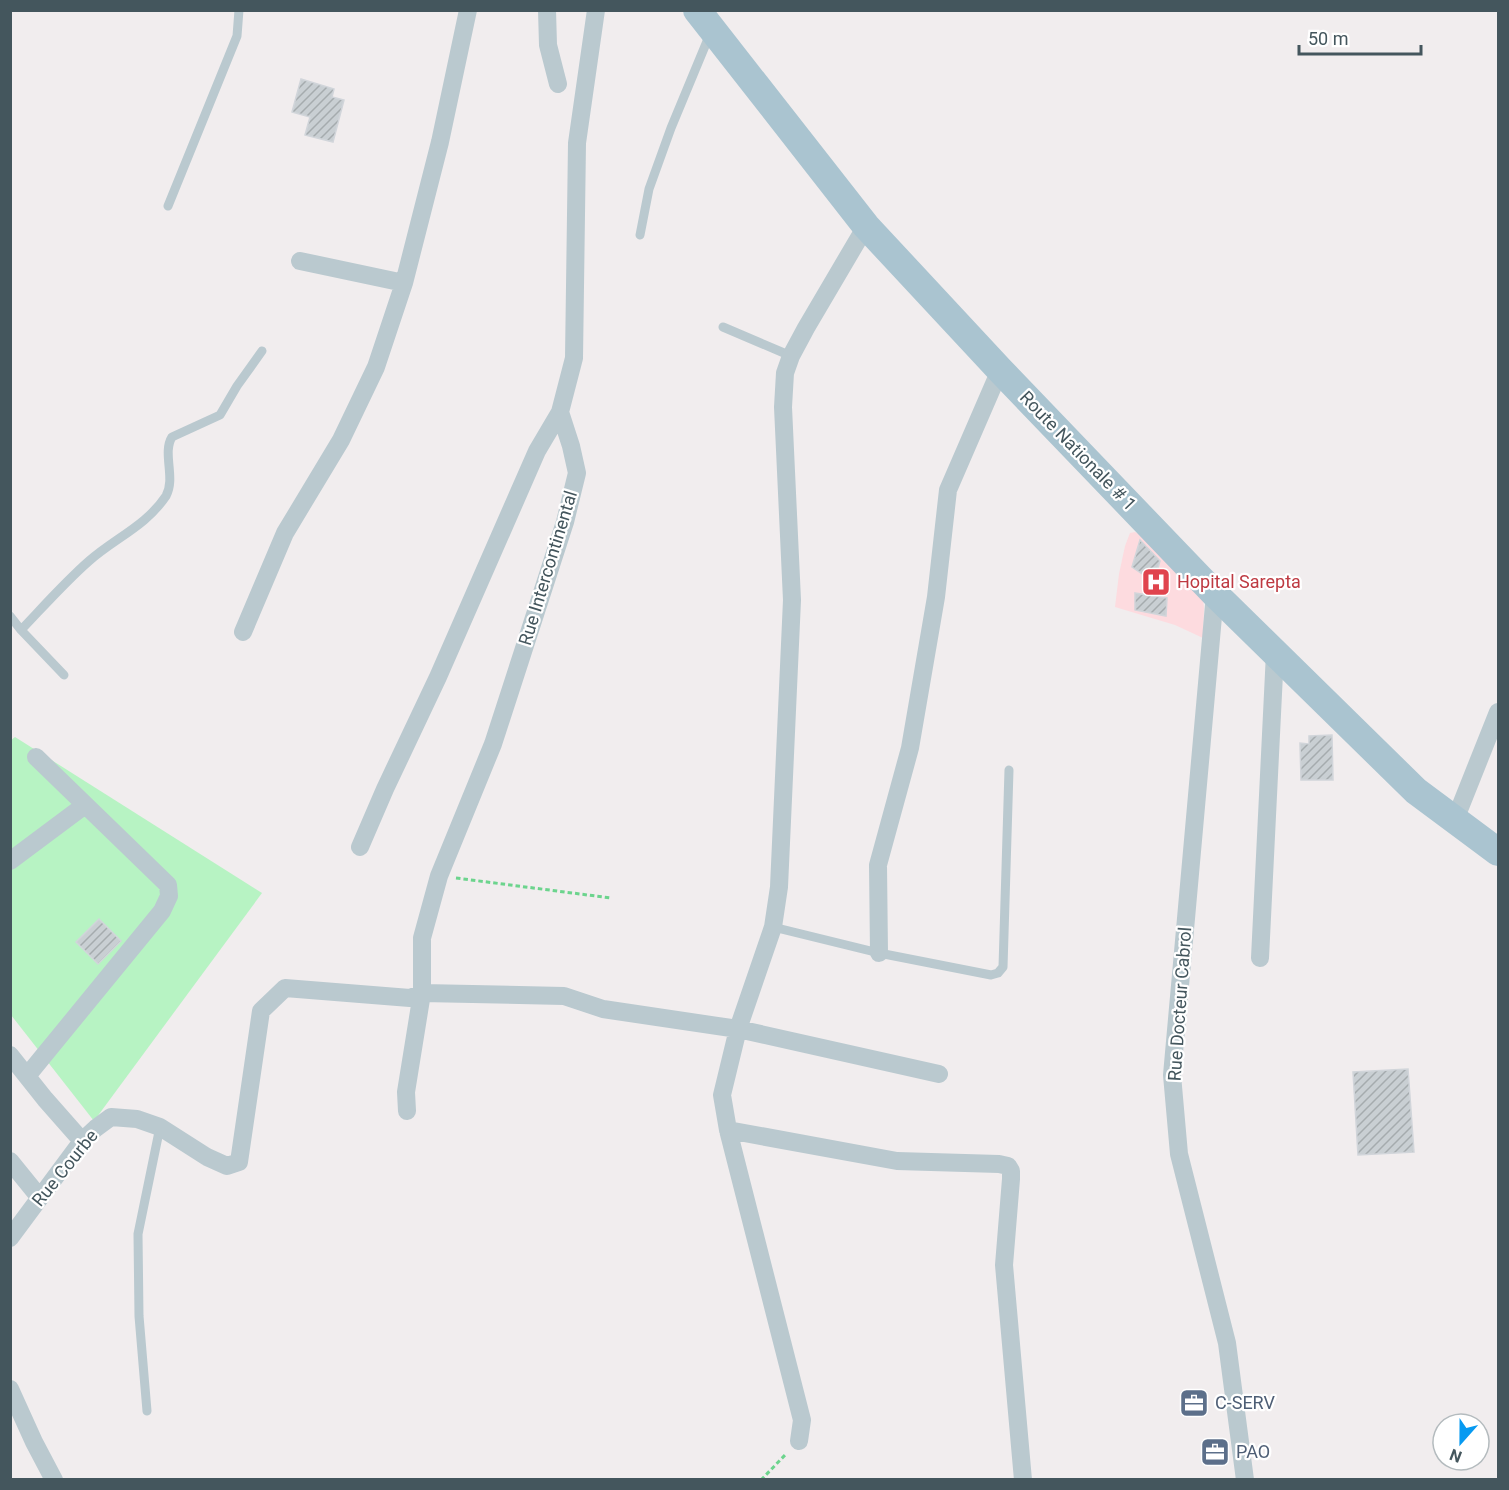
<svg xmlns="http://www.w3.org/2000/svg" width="1509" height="1490" viewBox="0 0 1509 1490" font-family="Roboto,sans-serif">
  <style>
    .medical { fill: #fddbdf }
    .green { fill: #b7f3c3 }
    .building { fill: url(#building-hatch); stroke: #d1d5da; stroke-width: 1.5 }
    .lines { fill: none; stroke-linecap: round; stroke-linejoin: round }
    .path { stroke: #6cd48d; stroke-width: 3; stroke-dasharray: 4.5 3; stroke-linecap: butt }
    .lane { stroke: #bac9cf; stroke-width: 9 }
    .street { stroke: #bac9cf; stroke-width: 18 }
    .primary { stroke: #aac4d0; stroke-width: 28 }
    .labels { text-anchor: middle; stroke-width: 4.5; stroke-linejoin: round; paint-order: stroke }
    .street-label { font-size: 18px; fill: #44565d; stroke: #fff }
    .health-label { font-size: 18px; fill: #be3a42; stroke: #fff; text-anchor: start }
    .service-label { font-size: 18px; fill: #4e5e75; stroke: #fff; text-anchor: start }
  </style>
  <defs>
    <pattern id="building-hatch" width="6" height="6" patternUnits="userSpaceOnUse" patternTransform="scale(1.5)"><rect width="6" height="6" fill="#c9cfd3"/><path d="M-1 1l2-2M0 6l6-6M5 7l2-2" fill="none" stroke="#a5abae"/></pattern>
  </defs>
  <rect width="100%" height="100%" fill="#f1edee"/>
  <path class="medical" d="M1135 532 1145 537 1202 590 1204 608 1203 638 1175 625 1115 607 1119 574 1125 546 1130 533Z"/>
  <path class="green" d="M15 737 262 893 94 1121 11 1015 10 741Z"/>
  <path class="building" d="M301 79 334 89 332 97 344 100 333 142 305 135 310 117 292 112Z
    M1140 540 1160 561 1154 582 1132 567Z
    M1135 593 1167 598 1166 616 1135 610Z
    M1332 735 1333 780H1301L1300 743 1309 744V736Z
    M99 919 121 941 98 964 76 942Z
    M1408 1069 1414 1152 1358 1155 1353 1072Z"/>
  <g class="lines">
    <path class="path" d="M456 878 611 898
      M761 1480 787 1453"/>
    <path class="lane" d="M168 206 237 36 239 10
      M640 235 649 189 671 128 710 34
      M723 327 791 356
      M10 616 21 630 64 675
      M21 630C43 607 65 582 89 561 115 538 146 526 166 496 176 478 162 453 172 437L220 415 237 386 262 351
      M773 927 879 953 991 975 998 973 1003 967 1009 770
      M147 1411 139 1316 138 1234 160 1127"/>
    <path class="street" d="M547 10 548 45 558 84
      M300 261 404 283
      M1215 594 1172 1075 1179 1154 1227 1343 1245 1480
      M243 632 285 533 341 440 376 367 404 283 440 142 468 10
      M1455 820 1498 712
      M360 847 385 789 438 677 537 451 560 412
      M10 861 85 805
      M879 953 878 865 910 748 936 597 948 490 1000 370
      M1260 958 1275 653
      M10 1055 45 1099 82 1141
      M27 1076 162 911 169 896 168 885 36 757
      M407 1111 406 1092 422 993V938L439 876 493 744 565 522 577 473 571 446 560 412 574 358 577 143 596 10
      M728 1130 897 1161 999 1164 1008 1166 1011 1171V1179L1004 1265 1023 1480
      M10 1161 40 1198
      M10 1238 82 1141 96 1128 111 1117 137 1119 160 1127 207 1157 227 1166 239 1162 261 1011 285 988 410 998 422 993 564 996 603 1009 738 1029 939 1074
      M10 1389 34 1442 54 1480
      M799 1441 802 1420 728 1130 722 1095 738 1029 773 927 779 887 792 600 783 407 785 373 791 356 806 328 866 226"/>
    <path class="primary" d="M697 10 866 226 1000 370 1215 594 1416 791 1498 852"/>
  </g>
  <defs>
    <g id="hospital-square" transform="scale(1.5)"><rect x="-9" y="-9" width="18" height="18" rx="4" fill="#e0444e" stroke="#fff"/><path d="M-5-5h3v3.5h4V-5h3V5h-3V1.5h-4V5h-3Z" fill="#fff"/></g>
    <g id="office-square" transform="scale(1.5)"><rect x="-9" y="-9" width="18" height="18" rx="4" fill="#5c6f8a" stroke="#fff"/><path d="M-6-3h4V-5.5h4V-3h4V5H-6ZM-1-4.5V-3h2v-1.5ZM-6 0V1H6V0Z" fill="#fff"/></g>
  </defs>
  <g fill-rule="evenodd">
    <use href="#hospital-square" x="1156" y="582"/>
    <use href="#office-square" x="1194" y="1403"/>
    <use href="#office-square" x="1215" y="1452"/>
  </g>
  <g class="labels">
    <g class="street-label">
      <text transform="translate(1078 451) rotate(46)" y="6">Route Nationale # 1</text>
      <text transform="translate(548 568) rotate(-73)" y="6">Rue Intercontinental</text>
      <text transform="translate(1180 1004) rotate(-86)" y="6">Rue Docteur Cabrol</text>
      <text transform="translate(65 1168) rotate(-51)" y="6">Rue Courbe</text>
    </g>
    <g class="health-label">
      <text x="1177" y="588">Hopital Sarepta</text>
    </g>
    <g class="service-label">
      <text x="1215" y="1409">C-SERV</text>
      <text x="1236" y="1458">PAO</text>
    </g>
  </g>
  <rect width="1509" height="1490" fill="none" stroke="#44565d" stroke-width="24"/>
  <g transform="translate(1461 1442) rotate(201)"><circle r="28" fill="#ffffff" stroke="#b4bbbe" stroke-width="1.5"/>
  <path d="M0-4.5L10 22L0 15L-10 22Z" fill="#079af1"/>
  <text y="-9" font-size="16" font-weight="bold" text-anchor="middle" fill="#44565d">N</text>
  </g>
  <path d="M1299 45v9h122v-9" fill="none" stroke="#44565d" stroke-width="3"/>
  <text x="1308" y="45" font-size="18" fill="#44565d" stroke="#ffffff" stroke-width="4.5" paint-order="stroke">50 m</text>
</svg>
